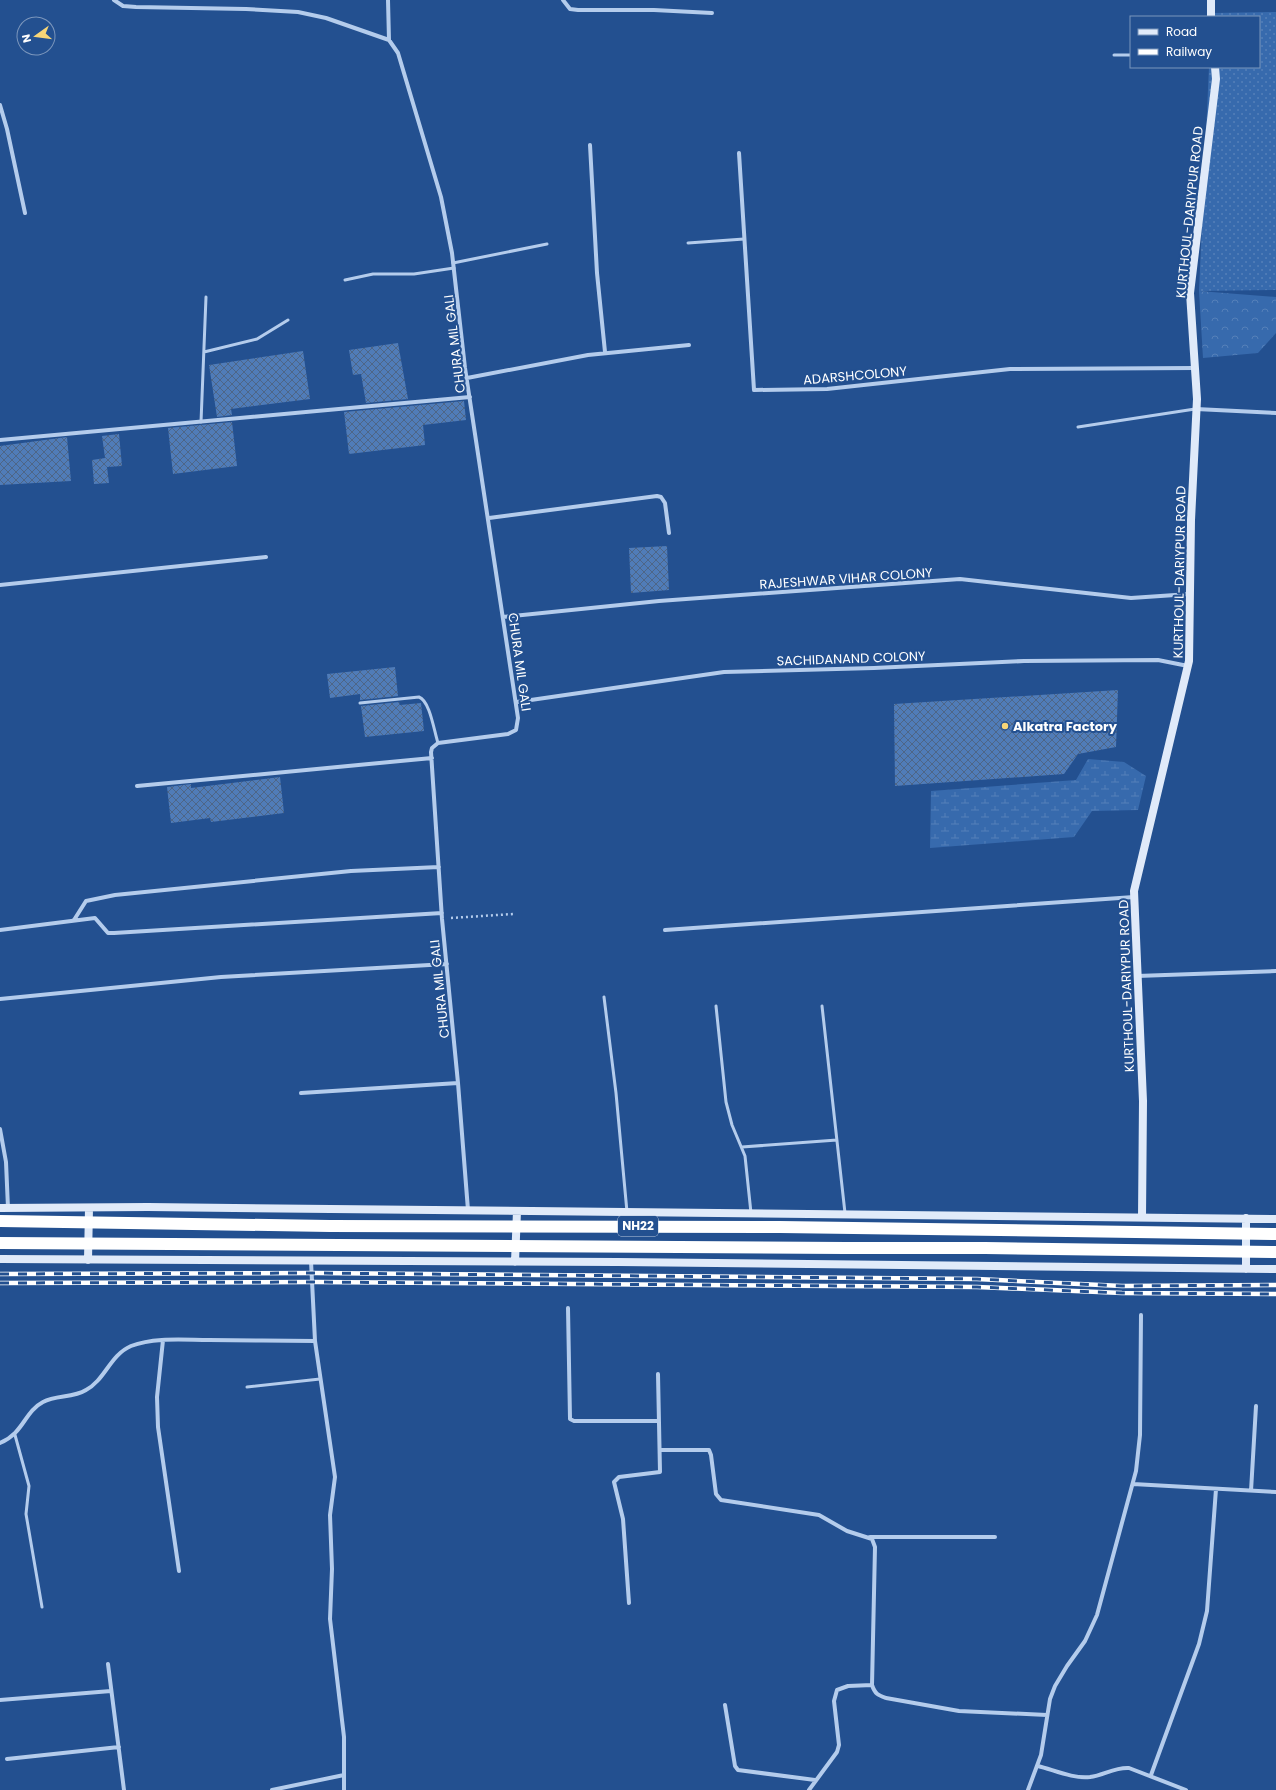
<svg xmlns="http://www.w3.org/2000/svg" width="1276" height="1790" viewBox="0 0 1276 1790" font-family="Poppins,sans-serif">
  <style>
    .grass { fill: url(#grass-dots) }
    .forest { fill: url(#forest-crowns) }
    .wetland { fill: url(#wetland-marsh) }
    .building { fill: url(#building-cross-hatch) }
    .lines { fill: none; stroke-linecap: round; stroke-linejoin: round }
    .path { stroke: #b4ccec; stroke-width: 2.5; stroke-dasharray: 2 3; stroke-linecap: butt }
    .lane { stroke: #b4ccec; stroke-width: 3 }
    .street { stroke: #b4ccec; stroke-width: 4 }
    .secondary { stroke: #e0eaf9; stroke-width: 8 }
    .rail-casing { stroke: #fff; stroke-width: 4.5 }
    .rail { stroke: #235090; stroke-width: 3; stroke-dasharray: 9; stroke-linecap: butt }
    .highway-bridge { stroke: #fff; stroke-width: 12 }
    .poi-dot { fill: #f7d577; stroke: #235090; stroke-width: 1.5 }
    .labels { text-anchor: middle; stroke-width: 4; stroke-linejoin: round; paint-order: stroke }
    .shield { fill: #235090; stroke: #bdcade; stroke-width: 1 }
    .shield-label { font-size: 12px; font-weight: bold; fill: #fff }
    .street-label { font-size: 13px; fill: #fff; stroke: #235090 }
    .poi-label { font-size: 13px; font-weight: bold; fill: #fff; stroke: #235090; text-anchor: start }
  </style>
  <defs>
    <pattern id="grass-dots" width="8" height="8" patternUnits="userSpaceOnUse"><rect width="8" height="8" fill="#376aad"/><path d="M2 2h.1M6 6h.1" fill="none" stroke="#5580b9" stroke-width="1.8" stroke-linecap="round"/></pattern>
    <pattern id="forest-crowns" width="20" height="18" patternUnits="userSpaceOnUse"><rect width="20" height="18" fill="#376aad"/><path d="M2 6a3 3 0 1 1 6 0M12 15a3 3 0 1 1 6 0" fill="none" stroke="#5580b9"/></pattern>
    <pattern id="wetland-marsh" width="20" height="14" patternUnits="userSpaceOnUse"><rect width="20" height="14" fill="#376aad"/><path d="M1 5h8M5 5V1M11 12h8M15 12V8" fill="none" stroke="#5580b9"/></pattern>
    <pattern id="building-cross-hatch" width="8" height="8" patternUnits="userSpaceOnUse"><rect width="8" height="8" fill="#507cb8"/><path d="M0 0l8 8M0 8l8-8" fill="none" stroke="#4e6687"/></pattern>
  </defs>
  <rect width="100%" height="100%" fill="#235090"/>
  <path class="grass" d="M1276 12V290L1199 291 1209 67H1259V17H1211V13Z"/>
  <path class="forest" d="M1199 291 1276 297V333L1258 353 1203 358Z"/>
  <path class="wetland" d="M1088 759 1124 762 1146 776 1138 810 1092 811 1074 837 930 848 931 791 1076 780Z"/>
  <path class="building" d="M398 343 408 399 366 403 361 374 353 375 349 350Z
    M303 351 310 399 231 409 232 415 217 417 209 365Z
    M464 401 466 420 423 425 425 445 349 454 344 412Z
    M232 422 237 466 173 474 168 428Z
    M119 434 122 466 107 467 109 483 94 484 92 460 105 458 102 436Z
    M67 437 71 481 0 485V446Z
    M667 546 669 590 631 593 629 548Z
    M395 667 398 696 360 700V694L330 698 327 674Z
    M1118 690 1116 747 1078 754 1064 774 895 786 894 704Z
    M399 702 400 705 421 703 424 731 365 737 361 706Z
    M280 777 284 813 211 822 210 818 171 823 167 787 191 784V788Z"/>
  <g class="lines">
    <path class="path" d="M451 918 513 914"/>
    <path class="lane" d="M1114 55H1131
      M688 243 744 239
      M453 263 547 244
      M345 280 373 274H414L454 268
      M204 352 257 339 288 320
      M201 422 206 297
      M1078 427 1195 409
      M360 703 419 697C430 701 434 731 438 743
      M604 997 616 1093 627 1212
      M716 1006 726 1102 732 1125 745 1156 751 1213
      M822 1006 845 1213
      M742 1147 837 1140
      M247 1387 320 1379
      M15 1435 29 1486 26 1514 42 1607"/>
    <path class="street" d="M114 0 123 6 136 7 246 9 298 12 326 18 389 40 398 53 441 197 452 253 465 368 518 718 516 730 508 734 438 743 432 748 431 752 442 919 458 1083 468 1210
      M388 0 389 40
      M563 0 570 9 578 10H654L712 13
      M0 105 7 129 25 213
      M590 145 597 273 605 352
      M739 153 754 390 827 389 1010 369 1195 368
      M467 378 588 355 689 345
      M1196 409 1276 413
      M0 440 470 397
      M489 518 657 496 661 497 665 503 669 533
      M0 585 266 557
      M503 617 659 601 960 579 1131 598 1190 594
      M517 702 724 672 874 668 1024 661 1158 660 1188 666
      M137 786 432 758
      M74 920 86 901 115 895 351 871 439 867
      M0 930 95 918 108 933H114L442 913
      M665 930 1134 897
      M1137 976 1276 971
      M0 999 221 977 447 964
      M301 1093 458 1083
      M0 1129 6 1162 8 1208
      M311 1261 315 1341 335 1477 330 1515 332 1569 330 1619 344 1737V1790
      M568 1308 570 1419 574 1421H659
      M163 1340 157 1397 158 1427 179 1571
      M0 1443C24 1433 24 1412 43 1402 56 1395 73 1398 86 1390 105 1380 110 1355 131 1346 155 1337 184 1340 209 1340 244 1340 280 1341 315 1341
      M660 1450H709L711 1455 716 1494 721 1500 819 1515 847 1531 872 1539 875 1547 872 1685C875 1694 878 1695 886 1698L959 1711 1047 1715
      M1133 1484 1276 1492
      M1251 1491 1256 1406
      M870 1537H995
      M629 1603 623 1519 614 1482 619 1477 660 1472 658 1374
      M108 1664 124 1790
      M0 1700 111 1691
      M725 1705 735 1766 738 1770 815 1780
      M7 1759 119 1747
      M1038 1766C1054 1770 1073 1779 1090 1777 1104 1775 1115 1767 1129 1768L1186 1790
      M1151 1775 1199 1644 1207 1611 1216 1489
      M272 1790 344 1775
      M809 1790 837 1752 839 1745 834 1701 837 1690 848 1686 872 1685
      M1028 1790 1041 1755 1050 1699 1055 1686 1067 1666 1085 1641 1097 1615 1136 1471 1140 1435 1141 1315"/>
    <path class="secondary" d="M1211 17V0
      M0 1208 148 1207 1276 1219
      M1142 1217 1143 1101 1134 891 1189 661 1191 520 1197 399 1190 293 1216 79 1215 67
      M0 1259 618 1262 1276 1269
      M88 1260 89 1208
      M515 1262 517 1211
      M1246 1269V1218"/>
    <g class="rail-casing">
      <path id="rail" d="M0 1274 315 1273 977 1279 1122 1286 1276 1285
        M0 1283 315 1282 977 1287 1122 1293 1276 1294"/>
    </g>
    <use href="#rail" class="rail"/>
    <path class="highway-bridge" d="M0 1221 330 1226 780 1227 1276 1234
      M0 1243 846 1248H985L1276 1252"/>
  </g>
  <circle class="poi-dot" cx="1005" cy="726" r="4"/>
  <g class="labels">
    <rect class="shield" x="618" y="1216" width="40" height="20" rx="3"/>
    <g class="shield-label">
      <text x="638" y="1230">NH22</text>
    </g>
    <g class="street-label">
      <text transform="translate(1189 212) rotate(-84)" y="5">KURTHOUL-DARIYPUR ROAD</text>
      <text transform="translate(454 344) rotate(-97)" y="5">CHURA MIL GALI</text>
      <text transform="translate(855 375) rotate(-5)" y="5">ADARSHCOLONY</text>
      <text transform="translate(1179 572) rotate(-89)" y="5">KURTHOUL-DARIYPUR ROAD</text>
      <text transform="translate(846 578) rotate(-4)" y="5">RAJESHWAR VIHAR COLONY</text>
      <text transform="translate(851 658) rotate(-2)" y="5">SACHIDANAND COLONY</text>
      <text transform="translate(520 662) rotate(82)" y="5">CHURA MIL GALI</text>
      <text transform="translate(1126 986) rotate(-92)" y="5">KURTHOUL-DARIYPUR ROAD</text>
      <text transform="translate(439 989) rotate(-96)" y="5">CHURA MIL GALI</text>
    </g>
    <g class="poi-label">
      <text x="1013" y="731">Alkatra Factory</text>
    </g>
  </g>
  <rect x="1130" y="16" width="130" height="52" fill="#235090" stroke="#7b96bc"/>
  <rect x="1138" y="29" width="20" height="6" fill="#e0eaf9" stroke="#7b96bc"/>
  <text x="1166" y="36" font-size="12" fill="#ffffff">Road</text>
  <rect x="1138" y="49" width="20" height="6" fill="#ffffff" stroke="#7b96bc"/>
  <text x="1166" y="56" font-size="12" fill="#ffffff">Railway</text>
  <g transform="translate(36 36) rotate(256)"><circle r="19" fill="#235090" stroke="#7b96bc"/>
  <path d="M0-3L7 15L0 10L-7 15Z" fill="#f7d577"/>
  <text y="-6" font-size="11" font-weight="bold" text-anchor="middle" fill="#ffffff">N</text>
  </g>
</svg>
